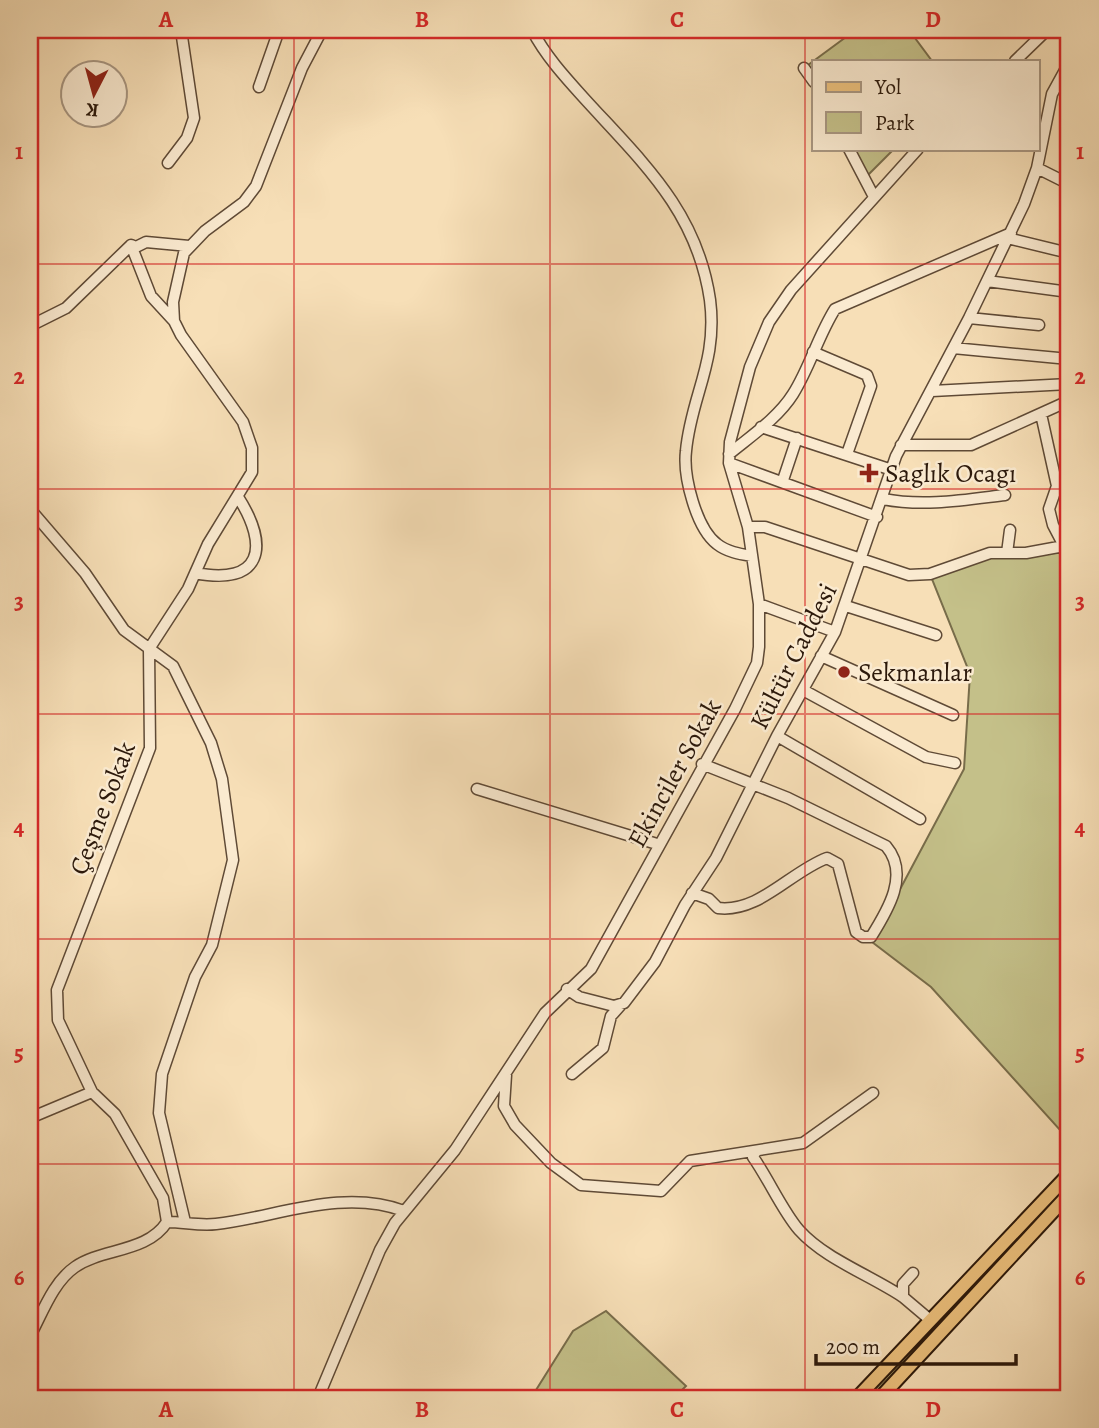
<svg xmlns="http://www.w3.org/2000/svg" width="1099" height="1428" viewBox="0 0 1099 1428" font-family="Alegreya,serif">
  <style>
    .green { fill: #c4c089; stroke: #786c4a; stroke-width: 2 }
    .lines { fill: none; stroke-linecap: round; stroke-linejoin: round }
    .minor-casing { stroke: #5f4a36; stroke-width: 13 }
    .major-casing { stroke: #2c190b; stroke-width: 16 }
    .minor { stroke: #faead0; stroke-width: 10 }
    .major { stroke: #ecc07c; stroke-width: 12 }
    .grid { fill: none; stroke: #d62828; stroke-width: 2; stroke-opacity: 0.55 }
    .poi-dot { fill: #8f2418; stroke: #faead0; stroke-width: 2.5 }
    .labels { text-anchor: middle; stroke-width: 5; stroke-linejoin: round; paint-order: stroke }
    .poi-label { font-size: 26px; fill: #2c190b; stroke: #faead0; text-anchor: start }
    .street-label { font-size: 26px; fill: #2c190b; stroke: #faead0 }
    .neatline { fill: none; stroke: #d62828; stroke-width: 2.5 }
    .grid-label { font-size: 23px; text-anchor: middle; font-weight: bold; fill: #d62828 }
  </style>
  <rect width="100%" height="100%" fill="#f7dfb7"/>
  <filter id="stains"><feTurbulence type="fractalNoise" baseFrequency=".00286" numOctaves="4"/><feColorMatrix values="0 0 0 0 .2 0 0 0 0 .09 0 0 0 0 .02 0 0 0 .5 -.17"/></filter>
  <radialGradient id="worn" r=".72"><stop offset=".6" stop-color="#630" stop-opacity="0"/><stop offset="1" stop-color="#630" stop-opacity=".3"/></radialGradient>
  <path class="green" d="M842 30H909L932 61H814V86L804 68 846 37Z
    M848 149H894L864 179Z
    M1064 546 1069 553V1140L931 987 872 942 964 769 970 674 930 574 990 553Z
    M1069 1179V1187L873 1398H865Z
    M606 1311 686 1386 674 1398H531L573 1331Z"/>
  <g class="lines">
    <g class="minor-casing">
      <path id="minor" d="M532 30C545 55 564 76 583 97 641 161 697 210 710 300 718 362 691 396 686 451 683 476 696 528 717 544 727 552 740 554 752 556
        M1015 61 1047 30
        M804 68 814 82
        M259 87 279 30
        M849 149 873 195
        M168 163 187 138 194 118 181 30
        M1037 168 1069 184
        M1007 238 1069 253
        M987 281 1069 292
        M969 318 1039 325
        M174 321 151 296 131 245 136 247 146 242 189 246
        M30 326 66 308 131 245
        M953 348 1069 359
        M813 352 867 375 871 386 847 454
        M932 391 1069 384
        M1041 414 1057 486 1049 509 1053 525 1064 546
        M761 427 892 470
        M901 445H971L1064 403 1069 394
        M729 454C751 436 778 418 793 394 810 367 818 336 835 309L1011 233
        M729 463 877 517
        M783 480 797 438
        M883 499C924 507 964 500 1005 495
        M30 509 85 573 124 630 173 666 211 743 222 779 233 860 212 945 195 977 162 1074 159 1113 185 1222
        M748 527H765L909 575 930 574 990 553H1026L1064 546 1069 551
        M1007 553 1010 530
        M195 573C262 586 270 547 238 497
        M759 604 835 632
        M846 606 936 635
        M821 656 953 715
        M803 690 926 757 955 763
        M777 736 920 819
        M477 789 657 844
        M692 893 709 899 718 908C759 913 790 872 827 858L838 864 856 932 863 937H871C888 910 910 874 886 846L788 798 702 764
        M567 989 579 997 614 1006 624 1003 655 962 685 905 716 858 777 736 835 632 896 456 969 318 1024 204 1037 168 1052 94 1069 63
        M572 1074 603 1048 611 1016 620 1006
        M506 1075 504 1106 515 1125 551 1163 581 1185 661 1191 690 1161 803 1143 873 1093
        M30 1118 92 1092
        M756 1151 753 1157C768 1178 783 1212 799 1230 825 1259 870 1275 903 1297
        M167 1222C184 1222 199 1226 216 1224 277 1217 342 1188 404 1211
        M913 1273 903 1284V1297L929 1319
        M30 1336C42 1314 53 1282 75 1267 102 1248 147 1253 167 1222L163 1198 115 1114 92 1092 58 1020 57 990 150 748 149 649 188 589 208 544 252 472V448L243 422 181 335 174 321 173 302 184 253 205 231 244 202 256 186 302 68 322 30
        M318 1398 380 1250 395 1223 455 1150 545 1013 591 969 735 709 757 663 759 647V604L748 527 729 463 730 442 750 367 769 322 791 290 918 149
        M1064 1398 1069 1368"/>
    </g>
    <g class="major-casing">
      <path id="major" d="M857 1398 1069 1174
        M880 1398 1069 1194"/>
    </g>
    <use href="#minor" class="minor"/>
    <use href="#major" class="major"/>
  </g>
  <path class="grid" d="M294 30V1398M550 30V1398M805 30V1398M30 264H1069M30 489H1069M30 714H1069M30 939H1069M30 1164H1069"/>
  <g class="poi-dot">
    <path d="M865.5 462.5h7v7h7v7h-7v7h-7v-7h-7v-7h7z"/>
    <circle cx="844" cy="672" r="7"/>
  </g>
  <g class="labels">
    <g class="poi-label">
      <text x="885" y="482">Saglık Ocagı</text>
      <text x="858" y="681">Sekmanlar</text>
    </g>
    <g class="street-label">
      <text transform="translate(793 656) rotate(-63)" y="9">Kültür Caddesi</text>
      <text transform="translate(674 773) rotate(-61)" y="9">Ekinciler Sokak</text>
      <text transform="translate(102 808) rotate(-69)" y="9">Çeşme Sokak</text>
    </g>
  </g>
  <rect width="1099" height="1428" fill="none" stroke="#f7dfb7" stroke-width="77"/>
  <rect x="812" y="60" width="228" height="91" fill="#faead0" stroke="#a89681" stroke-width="2"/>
  <rect x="826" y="82" width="35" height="10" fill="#ecc07c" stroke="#a89681" stroke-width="2"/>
  <text x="875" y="94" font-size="21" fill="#2c190b">Yol</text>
  <rect x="826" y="112" width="35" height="21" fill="#c4c089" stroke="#a89681" stroke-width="2"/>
  <text x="875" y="130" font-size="21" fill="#2c190b">Park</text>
  <g transform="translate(94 94) rotate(186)"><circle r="33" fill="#faead0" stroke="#a89681" stroke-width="2"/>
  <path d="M0-5L12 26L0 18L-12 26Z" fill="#8f2418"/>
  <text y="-10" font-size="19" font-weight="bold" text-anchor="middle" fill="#2c190b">K</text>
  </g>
  <path d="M816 1354v10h200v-10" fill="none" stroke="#2c190b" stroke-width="3.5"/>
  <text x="826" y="1354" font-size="21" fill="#2c190b" stroke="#faead0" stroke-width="5" paint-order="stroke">200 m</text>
  <rect x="38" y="38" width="1022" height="1352" class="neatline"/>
  <g class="grid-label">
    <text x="166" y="27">A</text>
    <text x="422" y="27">B</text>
    <text x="677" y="27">C</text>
    <text x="933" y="27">D</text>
    <text x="19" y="159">1</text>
    <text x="1080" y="159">1</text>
    <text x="19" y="384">2</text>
    <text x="1080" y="384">2</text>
    <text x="19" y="609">3</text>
    <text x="1080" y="609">3</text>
    <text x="19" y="835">4</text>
    <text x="1080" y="835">4</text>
    <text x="19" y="1060">5</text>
    <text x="1080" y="1060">5</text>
    <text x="19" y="1285">6</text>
    <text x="1080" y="1285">6</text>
    <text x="166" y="1417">A</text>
    <text x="422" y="1417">B</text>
    <text x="677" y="1417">C</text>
    <text x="933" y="1417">D</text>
  </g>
  <rect width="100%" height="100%" filter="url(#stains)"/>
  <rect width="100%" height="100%" fill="url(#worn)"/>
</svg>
